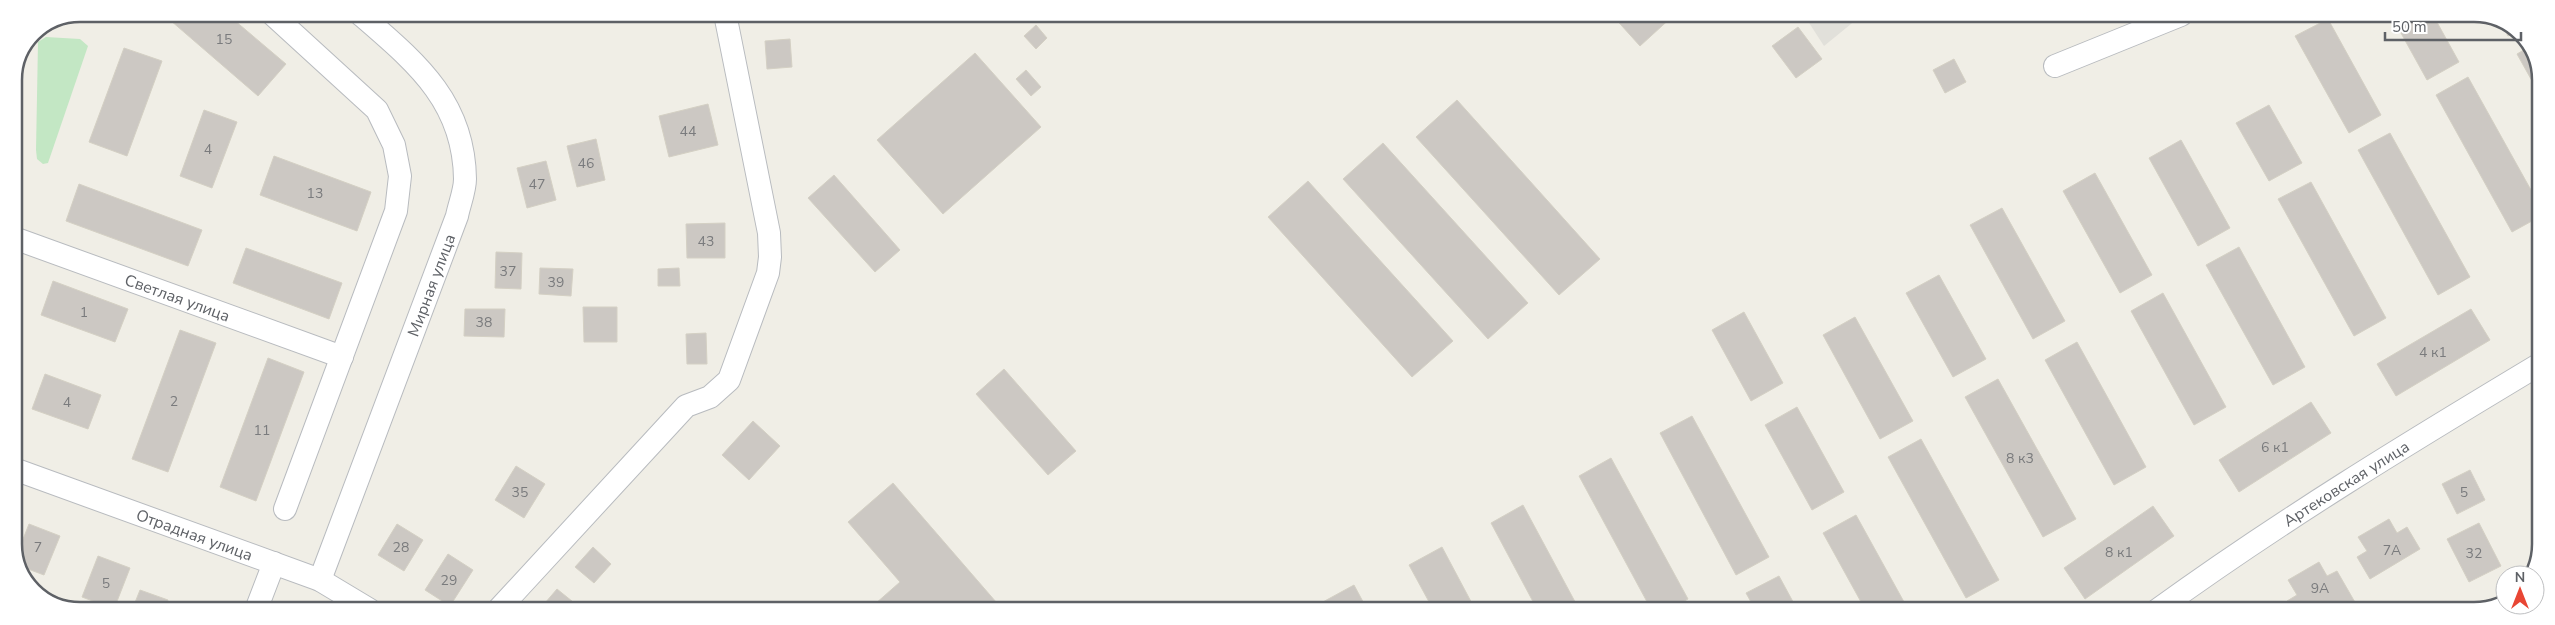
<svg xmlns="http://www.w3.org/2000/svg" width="2555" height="625" viewBox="0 0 2555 625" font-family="'Nunito Sans',sans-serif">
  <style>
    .industrial { fill: #e1e0da }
    .green { fill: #c3e7c4 }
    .building { fill: #ccc8c3; stroke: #d4d0c4 }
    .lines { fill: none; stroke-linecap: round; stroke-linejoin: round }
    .minor-casing { stroke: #b8bbbf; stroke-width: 24 }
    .minor { stroke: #fff; stroke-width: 22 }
    .labels { text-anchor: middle; stroke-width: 4; stroke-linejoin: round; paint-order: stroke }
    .number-label { font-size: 14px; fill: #7a7b7d }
    .street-label { font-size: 16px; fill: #5e6166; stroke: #fff }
    .rim { fill: none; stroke: #5e6166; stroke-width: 2.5 }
  </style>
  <rect width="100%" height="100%" fill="#f0eee6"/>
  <path class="industrial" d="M1804 15H1862L1824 46Z"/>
  <path class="green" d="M46 37 80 39 88 46 48 163 43 164 37 159 36 150 38 42Z"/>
  <path class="building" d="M163 14H227L286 64 258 96Z
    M1612 15H1674L1640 46Z
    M2391 15H2433L2459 62 2427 80Z
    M2328 19 2381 115 2349 133 2295 36Z
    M2501 22 2516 31 2508 36Z
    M1036 25 1047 38 1036 49 1024 36Z
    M1798 27 1822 59 1796 78 1772 46Z
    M790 39 792 67 767 69 765 41Z
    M2529 47 2541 76V97L2517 54Z
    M124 48 162 61 127 156 89 142Z
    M975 53 1041 127 943 214 877 140Z
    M1954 59 1966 82 1945 93 1933 70Z
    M1026 70 1041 87 1031 96 1016 79Z
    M2468 77 2541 208V216L2512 232 2436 95Z
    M1457 100 1600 259 1559 295 1416 137Z
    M708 104 718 145 669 157 659 116Z
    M2269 105 2302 163 2269 181 2236 123Z
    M204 110 237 122 212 188 180 176Z
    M2390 133 2470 277 2438 295 2358 150Z
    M596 139 605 180 577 187 567 146Z
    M2181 140 2230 228 2198 246 2149 158Z
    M1383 143 1528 303 1488 339 1343 179Z
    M274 156 371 192 357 231 260 195Z
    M546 161 556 200 527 208 517 168Z
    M2095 173 2152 275 2120 293 2063 191Z
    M834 175 900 250 875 272 808 198Z
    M1308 181 1453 341 1412 377 1268 217Z
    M2311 182 2386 318 2354 336 2278 199Z
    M79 184 202 230 188 266 66 221Z
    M2002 208 2065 321 2033 339 1970 225Z
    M725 223V258H687L686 224Z
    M2239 247 2305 367 2273 385 2206 265Z
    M246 248 342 283 329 319 233 283Z
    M496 252 522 253 521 289 495 288Z
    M2541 266V284L2533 271Z
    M540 268 573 269 571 296 539 294Z
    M679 268 680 286H658V269Z
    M1939 275 1986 359 1953 377 1906 293Z
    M53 281 128 309 115 342 41 315Z
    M2163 293 2226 407 2194 425 2131 311Z
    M583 307H617V342H584Z
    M465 309H505L504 337 464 336Z
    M2471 309 2490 340 2396 396 2377 364Z
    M1744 312 1783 383 1751 401 1712 330Z
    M1855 317 1913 421 1880 439 1823 335Z
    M180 330 216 343 168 472 132 459Z
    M706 333 707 364H687L686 334Z
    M2077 342 2146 467 2114 485 2045 360Z
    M268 358 304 372 256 501 220 487Z
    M1004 369 1076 451 1048 475 976 394Z
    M45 374 101 395 88 429 32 409Z
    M1998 379 2076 519 2043 537 1965 397Z
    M2311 402 2331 433 2239 492 2219 460Z
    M1797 407 1844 492 1812 510 1765 425Z
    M1692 416 1769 557 1736 575 1660 433Z
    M753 421 780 446 749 480 722 455Z
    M1921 439 1999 580 1966 598 1888 457Z
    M1611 458 1688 599 1667 611H1652L1579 476Z
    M516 466 545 484 524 518 495 500Z
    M2470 470 2485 500 2457 514 2442 484Z
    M893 483 1003 610H880L875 604 900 582 848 522Z
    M1523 505 1580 611H1538L1491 523Z
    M2153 506 2174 536 2085 599 2064 568Z
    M1856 515 1909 611H1866L1823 533Z
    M2389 519 2397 533 2407 527 2420 549 2370 579 2357 557 2367 551 2358 537Z
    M2479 523 2501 566 2469 582 2447 539Z
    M29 524 60 536 44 575 20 566 16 557Z
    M397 524 423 540 404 571 378 555Z
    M593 547 611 564 594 583 575 567Z
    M1442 547 1476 611H1434L1409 565Z
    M448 554 473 570 450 606 425 590Z
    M98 556 130 568 114 609 82 597Z
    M2319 562 2327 576 2337 571 2356 604 2344 611H2293L2287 601 2297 595 2288 580Z
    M1779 576 1798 611H1756L1746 593Z
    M1354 585 1368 611H1326L1321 603Z
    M557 589 583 610H539Z
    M140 590 168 600 165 610H132Z"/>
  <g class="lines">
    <g class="minor-casing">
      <g id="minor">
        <path d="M272 14 377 110 394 145 400 176 396 211 285 509"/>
        <path d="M2055 66 2181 15"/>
        <path id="s1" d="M14 238 342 357"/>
        <path id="s2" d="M14 469 320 580 370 610"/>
        <path id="s3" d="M320 580 457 216C459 205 465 191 465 179 464 100 414 61 360 14"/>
        <path d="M256 610 274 563"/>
        <path d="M498 610 686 406 710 397 729 380 768 273 770 257 769 233 725 14"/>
        <path id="s4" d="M2156 611C2280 521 2410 442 2540 364"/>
      </g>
    </g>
    <use href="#minor" class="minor"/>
  </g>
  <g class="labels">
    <g class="number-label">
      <text x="224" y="44">15</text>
      <text x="688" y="136">44</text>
      <text x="208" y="154">4</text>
      <text x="586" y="168">46</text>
      <text x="537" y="189">47</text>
      <text x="315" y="198">13</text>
      <text x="706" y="246">43</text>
      <text x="508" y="276">37</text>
      <text x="556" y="287">39</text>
      <text x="84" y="317">1</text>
      <text x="484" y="327">38</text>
      <text x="2433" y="357">4 к1</text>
      <text x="174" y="406">2</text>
      <text x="67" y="407">4</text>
      <text x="262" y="435">11</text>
      <text x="2275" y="452">6 к1</text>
      <text x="2020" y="463">8 к3</text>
      <text x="520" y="497">35</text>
      <text x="2464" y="497">5</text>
      <text x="38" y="552">7</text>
      <text x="401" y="552">28</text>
      <text x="2392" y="555">7А</text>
      <text x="2119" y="557">8 к1</text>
      <text x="2474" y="558">32</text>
      <text x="449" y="585">29</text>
      <text x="106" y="588">5</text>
      <text x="2320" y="593">9А</text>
    </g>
    <g class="street-label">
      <text dy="6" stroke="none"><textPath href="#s3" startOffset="315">Мирная улица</textPath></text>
      <text dy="6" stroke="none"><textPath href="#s1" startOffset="174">Светлая улица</textPath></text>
      <text dy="6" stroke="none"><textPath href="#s4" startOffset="229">Артековская улица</textPath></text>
      <text dy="6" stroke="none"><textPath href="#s2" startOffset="192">Отрадная улица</textPath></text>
    </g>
  </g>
  <path d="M0 0H2555V625H0ZM80 22H2474A58 58 0 0 1 2532 80V544A58 58 0 0 1 2474 602H80A58 58 0 0 1 22 544V80A58 58 0 0 1 80 22Z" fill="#fff" fill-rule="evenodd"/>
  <path class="rim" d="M80 22H2474A58 58 0 0 1 2532 80V544A58 58 0 0 1 2474 602H80A58 58 0 0 1 22 544V80A58 58 0 0 1 80 22Z"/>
  <g transform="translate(2520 590)"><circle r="24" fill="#ffffff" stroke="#bfc0c2"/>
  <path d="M0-4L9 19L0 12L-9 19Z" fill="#e84634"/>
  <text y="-8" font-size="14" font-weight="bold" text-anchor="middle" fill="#5e6166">N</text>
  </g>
  <path d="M2385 32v8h136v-8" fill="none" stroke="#5e6166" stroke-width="2.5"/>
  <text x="2392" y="32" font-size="15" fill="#5e6166" stroke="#ffffff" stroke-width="4" paint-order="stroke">50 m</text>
</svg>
